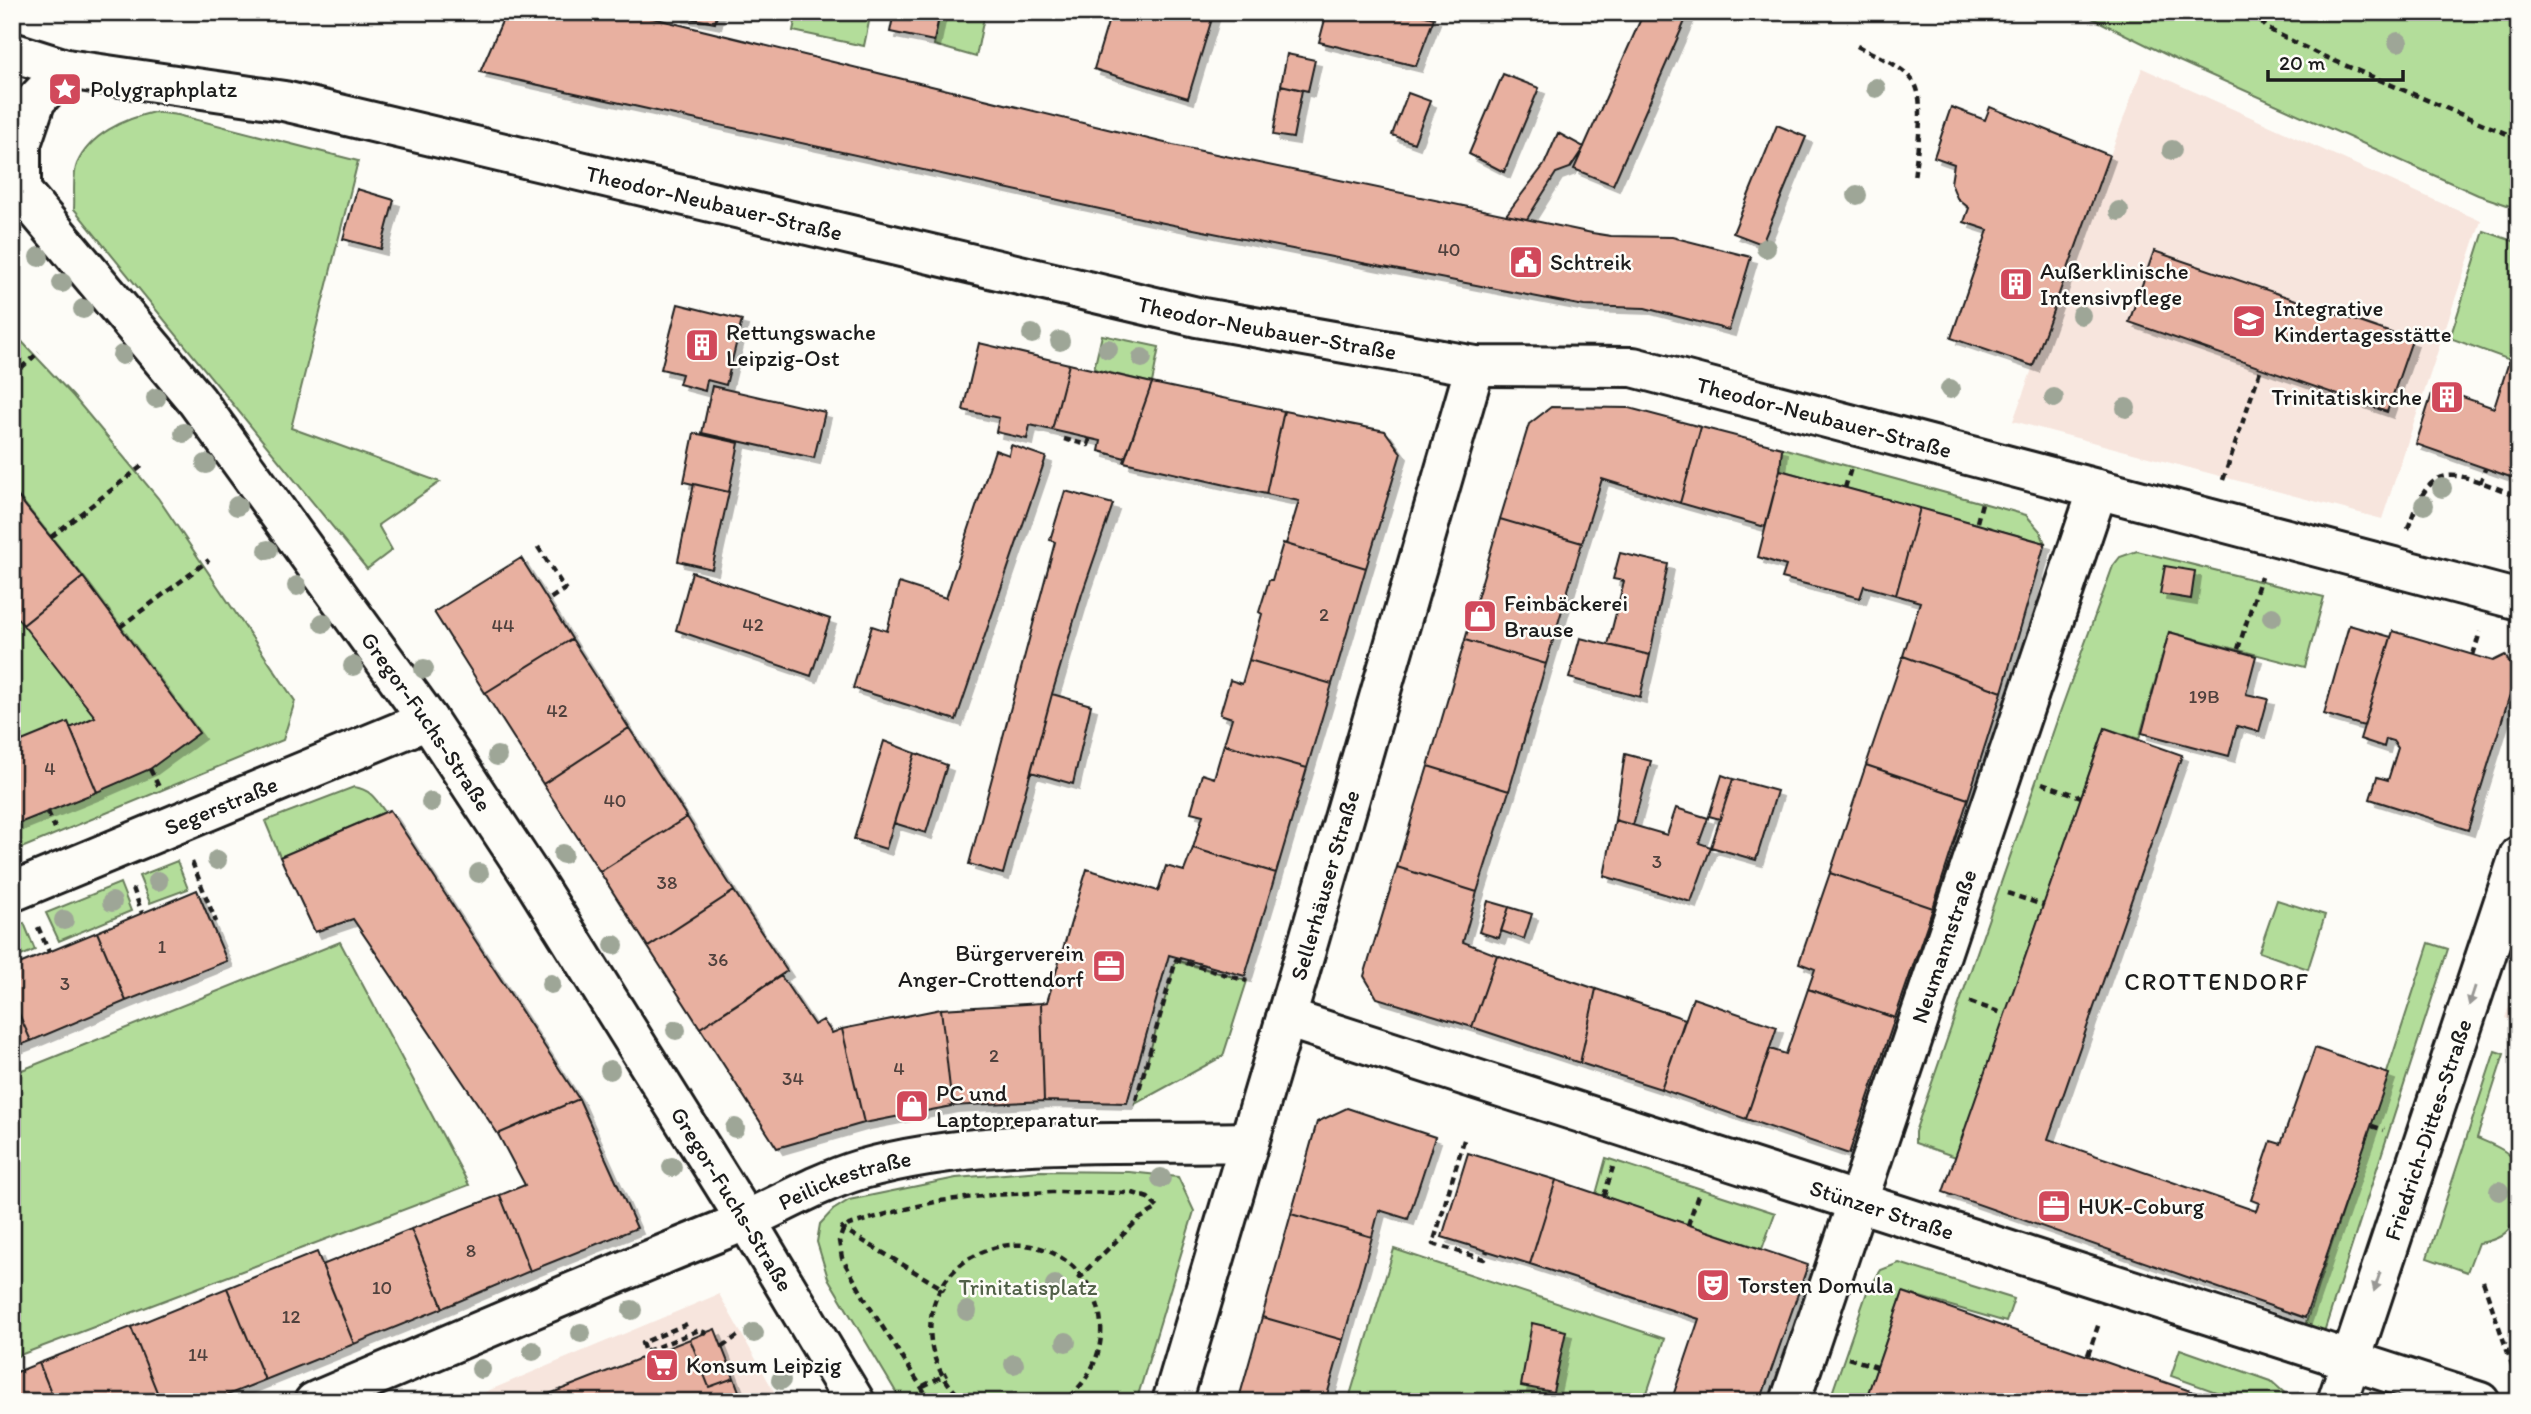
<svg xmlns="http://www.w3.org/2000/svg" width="2531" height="1414" viewBox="0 0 2531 1414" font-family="Itim,sans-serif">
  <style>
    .built { fill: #f7e5dd }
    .green { fill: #b3dd9a; stroke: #687c5b; stroke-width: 2 }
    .building { fill: #e8b0a0; stroke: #1c1c1c; stroke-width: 2; filter: url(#shadow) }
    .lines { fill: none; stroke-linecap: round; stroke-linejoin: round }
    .minor-casing { stroke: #1c1c1c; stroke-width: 44 }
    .path { stroke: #1c1c1c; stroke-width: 4.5; stroke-dasharray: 7 5; stroke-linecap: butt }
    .minor { stroke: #fdfcf7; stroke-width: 38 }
    .tree { fill: #9ea697 }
    .oneway { fill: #989794 }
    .labels { text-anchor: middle; stroke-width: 5; stroke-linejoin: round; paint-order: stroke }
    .number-label { font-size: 19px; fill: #4f413d }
    .poi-label { font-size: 23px; fill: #1c1c1c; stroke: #fdfcf7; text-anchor: start }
    .street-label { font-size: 23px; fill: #1c1c1c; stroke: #fdfcf7 }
    .park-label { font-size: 23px; fill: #516048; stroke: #fdfcf7 }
    .neighbourhood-label { font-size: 24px; letter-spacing: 2px; fill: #1c1c1c; stroke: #fdfcf7 }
  </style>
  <defs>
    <filter id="shadow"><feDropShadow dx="6" dy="6" stdDeviation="0" flood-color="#0004"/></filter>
  </defs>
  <rect width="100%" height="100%" fill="#fdfcf7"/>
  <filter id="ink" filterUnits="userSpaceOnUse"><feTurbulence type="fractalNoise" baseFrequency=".0143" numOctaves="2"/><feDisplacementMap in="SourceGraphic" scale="14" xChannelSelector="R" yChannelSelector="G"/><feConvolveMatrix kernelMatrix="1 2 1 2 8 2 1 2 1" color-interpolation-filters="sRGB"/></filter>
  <g filter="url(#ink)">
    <path class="built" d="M2142 68 2481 221 2382 519 2013 421Z
      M2519 978V1023L2505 1018Z
      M719 1294 780 1402H461Z"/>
    <path class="green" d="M797 12H871L864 46 793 31Z
      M940 12H985L976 57 934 45Z
      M2075 12H2519V209L2478 195 2179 61 2082 13Z
      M154 112 178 115 358 161 291 428 440 482 378 525 392 550 367 569 74 209C75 196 72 176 77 164 90 134 124 119 154 112Z
      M2484 231 2519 243V331L2510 360 2450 338Z
      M12 331 73 396 158 498 295 701 283 740 12 852V607L199 733 83 577 15 493 12 494Z
      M1102 335 1159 347 1152 383 1094 369Z
      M1782 448 2026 515 2040 531 2045 543 1780 470Z
      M2137 551 2324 597 2305 667 2169 632 2139 739 2105 728 1956 1157 1915 1143V1132L2060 712 2113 566 2120 557Z
      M354 787C370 789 376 799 385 812L280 857 265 821Z
      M177 861 188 889 150 903 139 876Z
      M120 883 131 911 59 941 46 913Z
      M2277 900 2325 915 2308 969 2259 952Z
      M24 923 35 950 12 960V928Z
      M340 942 469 1185 12 1358V1074Z
      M2429 943 2448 949 2324 1332 2305 1326Z
      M1176 960 1247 981 1223 1056 1135 1104Z
      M2495 1051 2504 1054 2477 1138C2493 1145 2509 1150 2519 1166 2519 1201 2525 1238 2478 1243L2467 1272 2427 1258Z
      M1606 1158 1775 1213 1762 1249 1596 1194Z
      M1041 1171 1129 1172 1178 1177 1194 1211 1136 1402H902L828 1278 817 1242 820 1224 833 1210 849 1200 956 1178Z
      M1394 1249 1665 1339 1644 1402H1348Z
      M1899 1263 2014 1299 2006 1322 1903 1292 1865 1402H1829L1867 1292 1881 1270Z
      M2180 1349 2271 1381 2288 1396 2290 1402H2244L2171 1376Z"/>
    <path class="building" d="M506 12H628L1173 145 1592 233 1611 236 1672 237 1751 257 1729 330 1645 308 1584 306 1337 258 1154 221 480 72Z
      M678 12H718L715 23 678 16Z
      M894 12H940L934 41 890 32Z
      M1085 12H1214L1188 98 1094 69 1109 19Z
      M1327 12H1408L1434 18 1416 66 1319 42Z
      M1644 12H1689L1613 185 1574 169Z
      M1287 54 1315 60 1308 91 1281 85Z
      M1503 74 1539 88 1504 172 1469 154Z
      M1281 85 1302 90 1293 138 1273 135Z
      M1408 93 1430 101 1414 143 1392 135Z
      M1951 107 1985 120 1990 107 2109 155 2033 366 1951 338 1988 230 1964 222 1969 208 1957 198 1951 183 1954 164 1934 157Z
      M1777 125 1806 137 1762 244 1733 233Z
      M1558 133 1584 147 1570 168 1556 173 1527 219 1506 215 1544 165Z
      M357 189 394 200 381 249 343 239Z
      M2154 251 2412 340 2387 412 2129 322Z
      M678 304 742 320 726 385 707 380 705 391 679 384 682 374 661 369Z
      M2519 331V480L2416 444 2434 387 2494 408Z
      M979 343 1069 364 1052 430 1030 425 1027 439 996 432 999 418 963 410Z
      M1069 364 1152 383 1125 458 1099 451 1101 441 1052 430Z
      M1152 383 1284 411 1266 494 1124 462Z
      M712 386 825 412 814 458 702 433Z
      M1551 407 1629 408 1701 427 1680 503 1602 479 1582 543 1500 519 1529 424Z
      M1284 411 1385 431 1401 453 1366 568 1286 544 1299 501 1266 494Z
      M1701 427 1782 448 1780 470 1765 527 1680 503Z
      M694 433 739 443 729 492 684 482Z
      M1011 445 1046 457 956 720 853 688 872 626 887 631 899 583 946 598 995 450 1009 455Z
      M1780 470 1920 508 1896 595 1864 586 1860 598 1782 578 1786 566 1758 557Z
      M694 484 729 492 712 569 678 561Z
      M1065 491 1113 504 1082 594 1052 694 1003 874 969 864 1055 542 1050 540Z
      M15 493 83 577 23 625 12 611V495Z
      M1920 508 2045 543 2002 692 1903 656 1920 602 1896 595Z
      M1500 519 1582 543 1546 664 1465 640Z
      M1283 543 1366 568 1332 684 1249 660 1262 614 1259 612 1269 580H1272Z
      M1620 553 1668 564 1650 655 1608 645 1624 581 1613 579Z
      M521 558 572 639 485 693 434 612Z
      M2165 566 2195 571 2191 599 2160 594Z
      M692 572 830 619 811 676 676 630Z
      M83 577 199 733 150 769 97 792 70 728 95 717 23 625Z
      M2349 625 2391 637 2364 726 2324 714Z
      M2393 631 2493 661 2505 655 2519 679V687L2511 691 2468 830 2370 799 2377 777 2388 780 2398 748 2393 741 2386 739 2384 747 2360 739Z
      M2169 632 2256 656 2246 694 2268 699 2259 732 2237 726 2229 756 2142 733Z
      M1580 638 1650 655 1640 697 1569 678Z
      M572 639 629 728 543 784 485 693Z
      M1465 640 1546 664 1509 791 1428 766Z
      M1903 656 2002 692 1968 799 1866 765Z
      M1249 660 1332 684 1307 768 1224 744 1232 718 1220 714 1230 680 1242 684Z
      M1052 694 1091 705 1073 784 1031 772Z
      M68 722 97 792 12 826V745Z
      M629 728 687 817 600 872 543 784Z
      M2105 728 2182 755 2048 1139 2256 1211 2259 1203 2251 1200 2271 1141 2281 1144 2315 1048 2389 1074 2305 1318 1943 1192Z
      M884 741 915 753 886 849 854 839Z
      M1224 744 1307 768 1276 873 1193 848 1203 815 1191 812 1202 774 1214 778Z
      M915 753 947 765 926 833 894 823Z
      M1625 754 1651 761 1633 825 1615 820Z
      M1866 765 1968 799 1933 908 1830 873Z
      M1428 766 1509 791 1477 892 1397 867Z
      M1722 775 1733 779 1720 819 1709 816Z
      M1733 779 1777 791 1756 860 1711 847Z
      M1676 808 1708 818 1699 843 1711 847 1691 902 1604 876 1615 820 1667 835Z
      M390 810 464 923 579 1099 498 1134 353 919 315 932 280 857Z
      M687 817 734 891 648 947 600 872Z
      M1193 848 1276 873 1245 976 1169 955 1127 1103 1044 1101 1041 1003 1047 1002 1087 869 1158 891 1166 866 1184 871Z
      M1397 867 1477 892 1463 942 1497 955 1472 1027 1377 998 1364 976Z
      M1830 873 1933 908 1895 1018 1808 989 1815 969 1799 963Z
      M197 890 227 961 126 1001 97 932Z
      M734 891 787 971 700 1028 648 947Z
      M1488 901 1509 907 1499 938 1479 932Z
      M1509 907 1532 914 1524 939 1501 931Z
      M97 932 126 1001 31 1041 12 998V967Z
      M1497 955 1596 989 1580 1063 1472 1027Z
      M781 976 814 1025 823 1020 832 1033 842 1029 864 1123 777 1148 700 1028Z
      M1596 989 1685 1019 1661 1089 1580 1063Z
      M1808 989 1895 1018 1849 1154 1746 1119 1770 1049 1786 1054Z
      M12 998 31 1041 12 1048Z
      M1693 998 1777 1027 1746 1119 1661 1089Z
      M1041 1003 1044 1101 952 1106 941 1009Z
      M941 1009 952 1106 864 1123 842 1029Z
      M579 1099 637 1228 530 1271 500 1195 525 1185 498 1134Z
      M1347 1108 1435 1137 1408 1219 1379 1210 1372 1237 1291 1214 1317 1122Z
      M1468 1153 1556 1180 1530 1264 1442 1237Z
      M1556 1180 1808 1265 1760 1402H1671L1699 1319 1530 1264Z
      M500 1195 530 1271 443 1308 411 1229Z
      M1291 1214 1372 1237 1343 1340 1262 1317Z
      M411 1229 443 1308 354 1344 322 1265Z
      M317 1252 354 1344 265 1380 227 1288Z
      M227 1288 265 1380 210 1402H161L131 1327Z
      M1903 1292 2120 1367 2223 1402H1968L1960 1399 1959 1402H1865Z
      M1262 1317 1343 1340 1325 1402H1238Z
      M1532 1323 1566 1331 1553 1392 1521 1386Z
      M131 1327 161 1402H55L39 1363Z
      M715 1329 734 1378 709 1387 690 1339Z
      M690 1339 709 1387 734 1378 743 1402H529Z
      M39 1363 55 1402H12V1374Z"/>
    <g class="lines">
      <g class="minor-casing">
        <g id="minor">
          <path id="s1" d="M12 52 66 69 284 101 1197 317 1475 366 1633 367 2519 600"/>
          <path id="s2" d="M66 69 36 100 21 144V191L197 401 428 720 536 884 746 1220 855 1402"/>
          <path id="s3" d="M12 892 428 720"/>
          <path id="s4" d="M1286 1018 2480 1402"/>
          <path id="s5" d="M314 1402C452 1343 589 1284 728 1228 772 1210 813 1184 859 1170 982 1135 1120 1145 1248 1142"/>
          <path id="s6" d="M1172 1402 1299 974 1475 366"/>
          <path id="s7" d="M1790 1402 2098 489"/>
          <path id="s8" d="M2337 1402 2519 856"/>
        </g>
      </g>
      <path class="path" d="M2253 12 2268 29 2316 53 2519 139
        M1857 46C1875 55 1900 64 1913 81 1927 98 1916 157 1914 179
        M12 376 39 352
        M1064 439 1088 445 1090 439
        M2223 480 2261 368
        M2480 483 2485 469
        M1845 488 1851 468
        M1977 522 1982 503
        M2408 529C2432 452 2457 475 2519 496
        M51 537 142 466
        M538 547 565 589 548 600
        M120 627 209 560
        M2238 649 2261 577
        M2473 655 2480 632
        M150 769 159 787
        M2042 783 2081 797
        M48 812 55 828
        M192 862 216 922
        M133 888 142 913
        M2007 893 2043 905
        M38 927 49 952
        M1970 1002 2005 1014
        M1136 1100 1176 960 1247 981
        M2372 1126 2384 1130
        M1464 1140 1433 1244 1484 1259 1487 1251
        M1604 1196 1613 1167
        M1688 1225 1698 1195
        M840 1227 945 1290
        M2483 1281 2517 1379
        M687 1324 642 1343 645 1352 699 1330 706 1333
        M722 1347 740 1334
        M2088 1355 2099 1323
        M1848 1358 1877 1367
        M923 1386 947 1374
        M931 1402 869 1306 842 1258 839 1241 843 1230 849 1225 890 1213 939 1201 991 1195 1052 1192 1133 1193 1148 1198 1158 1208 1139 1219 1077 1279
        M966 1402C940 1380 927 1352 931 1318 934 1293 949 1271 970 1258 1064 1204 1154 1327 1064 1402"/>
      <use href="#minor" class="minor"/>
    </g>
    <g class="tree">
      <circle cx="2398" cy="42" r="10"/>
      <circle cx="1876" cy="88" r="10"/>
      <circle cx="2172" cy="150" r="10"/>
      <circle cx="1857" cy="195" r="10"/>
      <circle cx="2119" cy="211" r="10"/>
      <circle cx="1766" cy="248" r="10"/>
      <circle cx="39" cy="257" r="10"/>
      <circle cx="62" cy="283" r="10"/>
      <circle cx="83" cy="309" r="10"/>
      <circle cx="2081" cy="315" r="10"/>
      <circle cx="1032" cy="334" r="10"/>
      <circle cx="1060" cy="341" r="10"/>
      <circle cx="1108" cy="349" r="10"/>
      <circle cx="122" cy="355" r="10"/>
      <circle cx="1142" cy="358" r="10"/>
      <circle cx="1950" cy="389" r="10"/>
      <circle cx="156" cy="398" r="10"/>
      <circle cx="2054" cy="398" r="10"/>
      <circle cx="2126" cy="408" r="10"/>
      <circle cx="184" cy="433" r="10"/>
      <circle cx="206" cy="464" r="10"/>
      <circle cx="2442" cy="488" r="10"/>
      <circle cx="2424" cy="505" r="10"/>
      <circle cx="237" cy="506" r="10"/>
      <circle cx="268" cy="550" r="10"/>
      <circle cx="297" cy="586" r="10"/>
      <circle cx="2272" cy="617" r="10"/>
      <circle cx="323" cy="623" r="10"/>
      <circle cx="353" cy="666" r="10"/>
      <circle cx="424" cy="669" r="10"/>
      <circle cx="497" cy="756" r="10"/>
      <circle cx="431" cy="802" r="10"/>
      <circle cx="563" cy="854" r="10"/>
      <circle cx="217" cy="860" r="10"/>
      <circle cx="479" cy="873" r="10"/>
      <circle cx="158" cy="881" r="10"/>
      <circle cx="112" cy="902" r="10"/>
      <circle cx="64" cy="920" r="10"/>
      <circle cx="614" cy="945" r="10"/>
      <circle cx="551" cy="984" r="10"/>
      <circle cx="676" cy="1030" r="10"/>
      <circle cx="610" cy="1070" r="10"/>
      <circle cx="735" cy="1128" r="10"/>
      <circle cx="672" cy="1167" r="10"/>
      <circle cx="1161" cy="1178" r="10"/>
      <circle cx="2499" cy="1191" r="10"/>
      <circle cx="1055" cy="1285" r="10"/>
      <circle cx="632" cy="1310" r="10"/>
      <circle cx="967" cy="1311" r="10"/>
      <circle cx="581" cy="1333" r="10"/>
      <circle cx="754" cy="1333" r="10"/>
      <circle cx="1066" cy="1342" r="10"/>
      <circle cx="533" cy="1351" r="10"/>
      <circle cx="1014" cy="1364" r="10"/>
      <circle cx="481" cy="1369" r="10"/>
      <circle cx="781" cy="1380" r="10"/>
    </g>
    <defs><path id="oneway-solid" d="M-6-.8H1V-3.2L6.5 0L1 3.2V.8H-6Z" transform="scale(1.75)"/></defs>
    <g class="oneway">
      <use href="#oneway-solid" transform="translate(2472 996) rotate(108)"/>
      <use href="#oneway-solid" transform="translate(2377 1282) rotate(108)"/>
    </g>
  </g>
  <defs>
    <g id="sight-square" transform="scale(1.75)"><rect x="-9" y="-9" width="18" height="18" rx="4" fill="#d1495b" stroke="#fdfcf7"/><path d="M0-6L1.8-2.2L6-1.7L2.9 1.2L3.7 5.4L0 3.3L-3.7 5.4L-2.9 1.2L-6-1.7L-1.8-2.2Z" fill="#fff"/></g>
    <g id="civic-square" transform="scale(1.75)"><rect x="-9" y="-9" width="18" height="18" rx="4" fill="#d1495b" stroke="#fdfcf7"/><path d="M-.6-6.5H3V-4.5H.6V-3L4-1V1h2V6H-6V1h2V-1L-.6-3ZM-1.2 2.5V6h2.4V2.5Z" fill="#fff"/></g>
    <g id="building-square" transform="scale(1.75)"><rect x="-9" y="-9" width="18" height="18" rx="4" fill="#d1495b" stroke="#fdfcf7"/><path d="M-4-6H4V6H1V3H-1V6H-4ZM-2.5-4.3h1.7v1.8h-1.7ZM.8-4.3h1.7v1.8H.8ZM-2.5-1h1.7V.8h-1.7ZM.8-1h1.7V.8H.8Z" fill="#fff"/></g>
    <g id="school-square" transform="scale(1.75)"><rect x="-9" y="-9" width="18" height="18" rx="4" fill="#d1495b" stroke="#fdfcf7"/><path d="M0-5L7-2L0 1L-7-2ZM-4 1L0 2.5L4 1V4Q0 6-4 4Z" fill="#fff"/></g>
    <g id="shop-square" transform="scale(1.75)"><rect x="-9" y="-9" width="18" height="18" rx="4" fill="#d1495b" stroke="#fdfcf7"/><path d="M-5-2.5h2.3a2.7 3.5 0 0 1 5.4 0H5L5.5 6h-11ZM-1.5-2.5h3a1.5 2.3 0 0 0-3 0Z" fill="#fff"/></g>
    <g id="office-square" transform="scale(1.75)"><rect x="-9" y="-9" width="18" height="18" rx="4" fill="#d1495b" stroke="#fdfcf7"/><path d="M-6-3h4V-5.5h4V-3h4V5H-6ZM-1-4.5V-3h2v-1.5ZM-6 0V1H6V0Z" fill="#fff"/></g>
    <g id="theatre-square" transform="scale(1.75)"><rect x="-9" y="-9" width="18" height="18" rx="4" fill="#d1495b" stroke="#fdfcf7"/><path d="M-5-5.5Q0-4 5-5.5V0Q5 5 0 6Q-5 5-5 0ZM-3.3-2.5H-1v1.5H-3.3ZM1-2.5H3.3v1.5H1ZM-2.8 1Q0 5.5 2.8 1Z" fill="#fff"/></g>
    <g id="supermarket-square" transform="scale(1.75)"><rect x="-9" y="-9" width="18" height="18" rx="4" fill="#d1495b" stroke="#fdfcf7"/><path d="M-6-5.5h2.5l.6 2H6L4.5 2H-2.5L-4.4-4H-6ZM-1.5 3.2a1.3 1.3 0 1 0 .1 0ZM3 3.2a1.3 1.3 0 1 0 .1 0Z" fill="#fff"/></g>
  </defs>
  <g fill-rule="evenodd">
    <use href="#sight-square" x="65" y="89"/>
    <use href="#civic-square" x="1526" y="262"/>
    <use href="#building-square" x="2016" y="284"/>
    <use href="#school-square" x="2249" y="321"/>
    <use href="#building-square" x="702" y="345"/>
    <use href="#building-square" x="2447" y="397"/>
    <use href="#shop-square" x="1480" y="616"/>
    <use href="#office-square" x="1109" y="966"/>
    <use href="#shop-square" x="912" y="1106"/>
    <use href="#office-square" x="2054" y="1206"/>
    <use href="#theatre-square" x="1713" y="1285"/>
    <use href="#supermarket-square" x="662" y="1365"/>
  </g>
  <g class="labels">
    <g class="number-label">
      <text x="1449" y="256">40</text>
      <text x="1324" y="621">2</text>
      <text x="753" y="631">42</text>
      <text x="503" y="632">44</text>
      <text x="2204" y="703">19B</text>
      <text x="557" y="717">42</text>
      <text x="50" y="775">4</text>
      <text x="615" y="807">40</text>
      <text x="1657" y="868">3</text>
      <text x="667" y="889">38</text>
      <text x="162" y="953">1</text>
      <text x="718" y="966">36</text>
      <text x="65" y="990">3</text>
      <text x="994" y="1062">2</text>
      <text x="899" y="1075">4</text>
      <text x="793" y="1085">34</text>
      <text x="471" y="1257">8</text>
      <text x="382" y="1294">10</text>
      <text x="291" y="1323">12</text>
      <text x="198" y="1361">14</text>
    </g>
    <g class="poi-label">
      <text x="90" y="97">Polygraphplatz</text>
      <text x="1550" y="270">Schtreik</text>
      <text x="2040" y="279">Außerklinische<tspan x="2040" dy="26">Intensivpflege</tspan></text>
      <text x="2274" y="316">Integrative<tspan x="2274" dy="26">Kindertagesstätte</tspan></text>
      <text x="726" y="340">Rettungswache<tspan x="726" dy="26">Leipzig-Ost</tspan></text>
      <text x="2422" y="405" text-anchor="end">Trinitatiskirche</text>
      <text x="1504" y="611">Feinbäckerei<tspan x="1504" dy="26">Brause</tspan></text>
      <text x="1084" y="961" text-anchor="end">Bürgerverein<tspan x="1084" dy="26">Anger-Crottendorf</tspan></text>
      <text x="936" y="1101">PC und<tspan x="936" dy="26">Laptopreparatur</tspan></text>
      <text x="2078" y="1214">HUK-Coburg</text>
      <text x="1738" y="1293">Torsten Domula</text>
      <text x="686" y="1373">Konsum Leipzig</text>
    </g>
    <g class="street-label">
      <text dy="8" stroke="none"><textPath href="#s1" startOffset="719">Theodor-Neubauer-Straße</textPath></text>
      <text dy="8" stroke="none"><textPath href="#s1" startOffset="1286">Theodor-Neubauer-Straße</textPath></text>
      <text dy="8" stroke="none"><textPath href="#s1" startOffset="1853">Theodor-Neubauer-Straße</textPath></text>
      <text dy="8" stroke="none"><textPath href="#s2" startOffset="805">Gregor-Fuchs-Straße</textPath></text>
      <text dy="8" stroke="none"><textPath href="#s3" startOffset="226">Segerstraße</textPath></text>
      <text dy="8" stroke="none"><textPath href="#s6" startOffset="539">Sellerhäuser Straße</textPath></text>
      <text dy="8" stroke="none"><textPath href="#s7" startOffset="481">Neumannstraße</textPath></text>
      <text dy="8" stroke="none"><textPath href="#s8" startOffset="287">Friedrich-Dittes-Straße</textPath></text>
      <text dy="8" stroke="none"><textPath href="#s5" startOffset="576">Peilickestraße</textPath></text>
      <text dy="8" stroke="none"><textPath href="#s2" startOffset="1372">Gregor-Fuchs-Straße</textPath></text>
      <text dy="8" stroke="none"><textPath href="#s4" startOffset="626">Stünzer Straße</textPath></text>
    </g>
    <g class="park-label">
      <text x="1028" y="1295">Trinitatisplatz</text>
    </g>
    <g class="neighbourhood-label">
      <text x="2217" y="990">CROTTENDORF</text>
    </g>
  </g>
  <rect width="2531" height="1414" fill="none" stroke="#fdfcf7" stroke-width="42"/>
  <rect x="21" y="21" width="2489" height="1372" fill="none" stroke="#1c1c1c" stroke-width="2.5" filter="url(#ink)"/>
  <path d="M2268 70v10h135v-10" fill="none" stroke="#1c1c1c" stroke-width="3.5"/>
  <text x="2279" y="70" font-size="21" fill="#1c1c1c" stroke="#fdfcf7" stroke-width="5" paint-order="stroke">20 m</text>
</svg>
